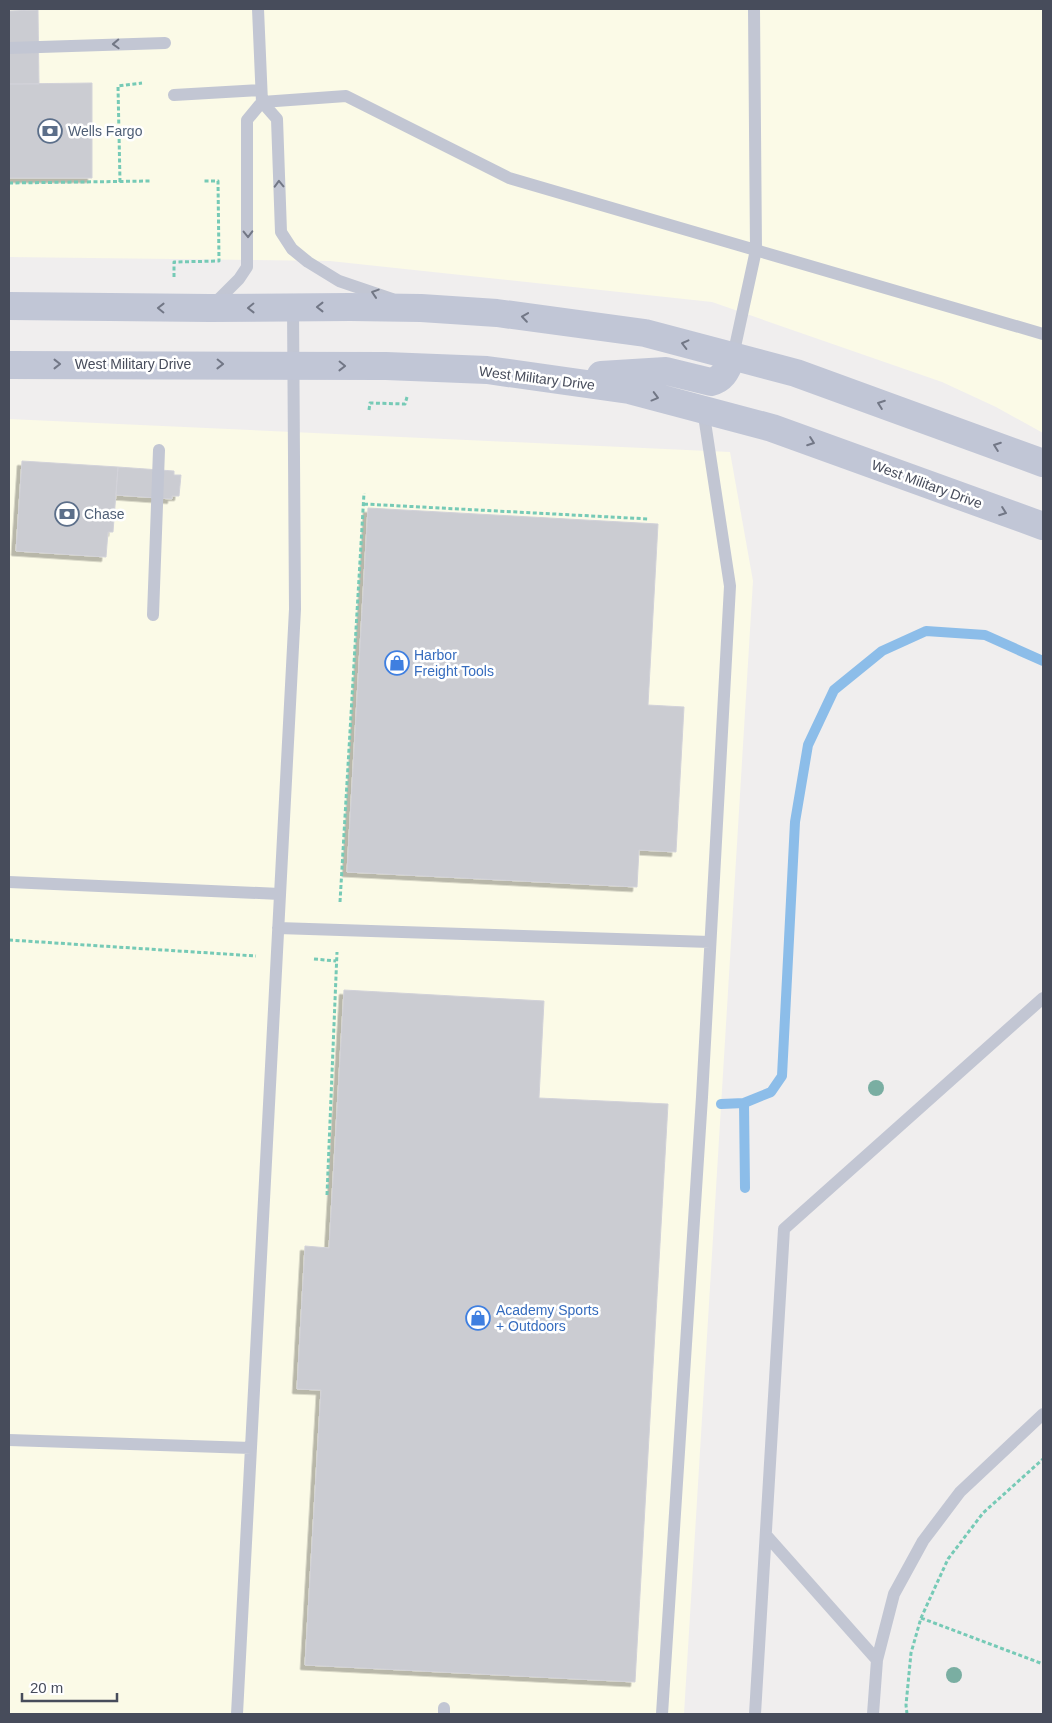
<svg xmlns="http://www.w3.org/2000/svg" width="1052" height="1723" viewBox="0 0 1052 1723" font-family="Arial,sans-serif">
  <style>
    .commercial { fill: #fbfae7 }
    .lines { fill: none; stroke-linecap: round; stroke-linejoin: round }
    .stream { stroke: #8cbde9; stroke-width: 10 }
    .building { fill: #cbccd2; stroke: #d2d2d9; filter: url(#shadow) }
    .path { stroke: #76cab6; stroke-width: 3; stroke-dasharray: 4 2.5; stroke-linecap: butt }
    .service { stroke: #c2c6d3; stroke-width: 12 }
    .secondary { stroke: #c1c6d6; stroke-width: 28 }
    .tree { fill: #7aaea2 }
    .oneway { stroke: #727785 }
    .oneway2 { stroke: #727786 }
    .labels { text-anchor: middle; stroke-width: 5; stroke-linejoin: round; paint-order: stroke }
    .service-label { font-size: 14px; fill: #4e5e75; stroke: #fff; text-anchor: start }
    .street-label { font-size: 14px; fill: #474c5b; stroke: #fff }
    .shop-label { font-size: 14px; fill: #366cbe; stroke: #fff; text-anchor: start }
  </style>
  <defs>
    <filter id="shadow"><feDropShadow dx="-4.5" dy="4.5" stdDeviation="0" flood-color="#0004"/></filter>
  </defs>
  <rect width="100%" height="100%" fill="#f0eeee"/>
  <path class="commercial" d="M9 9H1043V433L996 407 942 382 712 302 330 261 9 257Z
    M9 419 730 452 753 581 684 1714H9Z"/>
  <g class="lines">
    <path class="stream" d="M744 1103 745 1188
      M721 1104 744 1103 771 1092 782 1076 795 822 808 745 834 690 882 651 926 631 985 635 1043 661"/>
  </g>
  <path class="building" d="M38 10 39 84H9V11Z
    M92 83V178H9V84Z
    M22 461 118 467 113 532H108L106 557 16 551Z
    M118 467 174 471V475H181L179 496H172V499L116 495Z
    M368 508 658 524 648 705 684 707 676 852 639 850 637 887 347 872Z
    M344 990 544 1001 539 1098 668 1104 635 1682 305 1665 321 1390 297 1389 305 1246 329 1248Z"/>
  <g class="lines">
    <path class="path" d="M120 182 118 86 142 83
      M9 183 151 181
      M174 277V262L219 261 218 181H202
      M369 410 370 403 405 404 407 397
      M364 504 649 519
      M340 902 364 493
      M9 940 256 956
      M314 959 336 961
      M327 1195 337 952
      M921 1618 1043 1664
      M907 1714 906 1705 911 1653 921 1618 948 1559 983 1513 1043 1459"/>
    <path class="service" d="M258 9 262 102 277 119 281 232 292 249 308 262 339 281 392 299
      M9 48 165 43
      M174 95 261 90
      M211 307 239 279 247 267V120L262 102 346 96 509 178 1043 334
      M733 356 756 250 754 9
      M153 615 159 450
      M9 882 280 894
      M278 928 710 942
      M9 1440 251 1448
      M766 1535 877 1660
      M237 1714 295 609 293 307
      M444 1714V1708
      M662 1714 702 1097 730 586 703 409
      M755 1714 784 1229 1043 998
      M873 1714 877 1660 894 1594 923 1541 960 1492 1043 1414"/>
    <path class="secondary" d="M9 306 210 308 350 307 421 308 497 313 645 333 796 373 1043 463
      M9 365 386 366 487 370 629 390 772 428 1043 526
      M601 375 666 371 711 382C725 379 727 367 733 356"/>
  </g>
  <g class="tree">
    <circle cx="876" cy="1088" r="8"/>
    <circle cx="954" cy="1675" r="8"/>
  </g>
  <defs><path id="oneway-chevron" d="M-2-3.5L2.5 0L-2 3.5" fill="none" stroke-width="1.6" stroke-linecap="round" stroke-linejoin="round" transform="scale(1.25)"/></defs>
  <g class="oneway">
    <use href="#oneway-chevron" transform="translate(116 44) rotate(178)"/>
    <use href="#oneway-chevron" transform="translate(279 184) rotate(-92)"/>
    <use href="#oneway-chevron" transform="translate(248 234) rotate(89)"/>
    <use href="#oneway-chevron" transform="translate(375 293) rotate(-162)"/>
  </g>
  <g class="oneway2">
    <use href="#oneway-chevron" transform="translate(320 307) rotate(180)"/>
    <use href="#oneway-chevron" transform="translate(161 308) rotate(-179)"/>
    <use href="#oneway-chevron" transform="translate(251 308) rotate(179)"/>
    <use href="#oneway-chevron" transform="translate(525 317) rotate(-172)"/>
    <use href="#oneway-chevron" transform="translate(685 344) rotate(-166)"/>
    <use href="#oneway-chevron" transform="translate(57 364)"/>
    <use href="#oneway-chevron" transform="translate(220 364) rotate(1)"/>
    <use href="#oneway-chevron" transform="translate(342 366) rotate(1)"/>
    <use href="#oneway-chevron" transform="translate(655 397) rotate(15)"/>
    <use href="#oneway-chevron" transform="translate(881 404) rotate(-160)"/>
    <use href="#oneway-chevron" transform="translate(811 442) rotate(20)"/>
    <use href="#oneway-chevron" transform="translate(997 446) rotate(-160)"/>
    <use href="#oneway-chevron" transform="translate(1003 512) rotate(20)"/>
  </g>
  <defs>
    <g id="bank-ring" transform="scale(1.25)"><circle r="9.5" fill="#fff" stroke="#5c6f8a" stroke-width="1.5"/><path d="M-6-4H6V4H-6ZM0-2.3a2.3 2.3 0 1 0 0 4.6a2.3 2.3 0 1 0 0-4.6Z" fill="#5c6f8a"/></g>
    <g id="shop-ring" transform="scale(1.25)"><circle r="9.5" fill="#fff" stroke="#3f7fe0" stroke-width="1.5"/><path d="M-5-2.5h2.3a2.7 3.5 0 0 1 5.4 0H5L5.5 6h-11ZM-1.5-2.5h3a1.5 2.3 0 0 0-3 0Z" fill="#3f7fe0"/></g>
  </defs>
  <g fill-rule="evenodd">
    <use href="#bank-ring" x="50" y="131"/>
    <use href="#bank-ring" x="67" y="514"/>
    <use href="#shop-ring" x="397" y="663"/>
    <use href="#shop-ring" x="478" y="1318"/>
  </g>
  <g class="labels">
    <g class="service-label">
      <text x="68" y="136">Wells Fargo</text>
      <text x="84" y="519">Chase</text>
    </g>
    <g class="street-label">
      <text x="133" y="369">West Military Drive</text>
      <text transform="translate(537 378) rotate(7)" y="5">West Military Drive</text>
      <text transform="translate(927 484) rotate(20)" y="5">West Military Drive</text>
    </g>
    <g class="shop-label">
      <text x="414" y="660">Harbor<tspan x="414" dy="16">Freight Tools</tspan></text>
      <text x="496" y="1315">Academy Sports<tspan x="496" dy="16">+ Outdoors</tspan></text>
    </g>
  </g>
  <rect width="1052" height="1723" fill="none" stroke="#474c5b" stroke-width="20"/>
  <path d="M22 1693v8h95v-8" fill="none" stroke="#474c5b" stroke-width="2.5"/>
  <text x="30" y="1693" font-size="15" fill="#474c5b" stroke="#ffffff" stroke-width="4" paint-order="stroke">20 m</text>
</svg>
